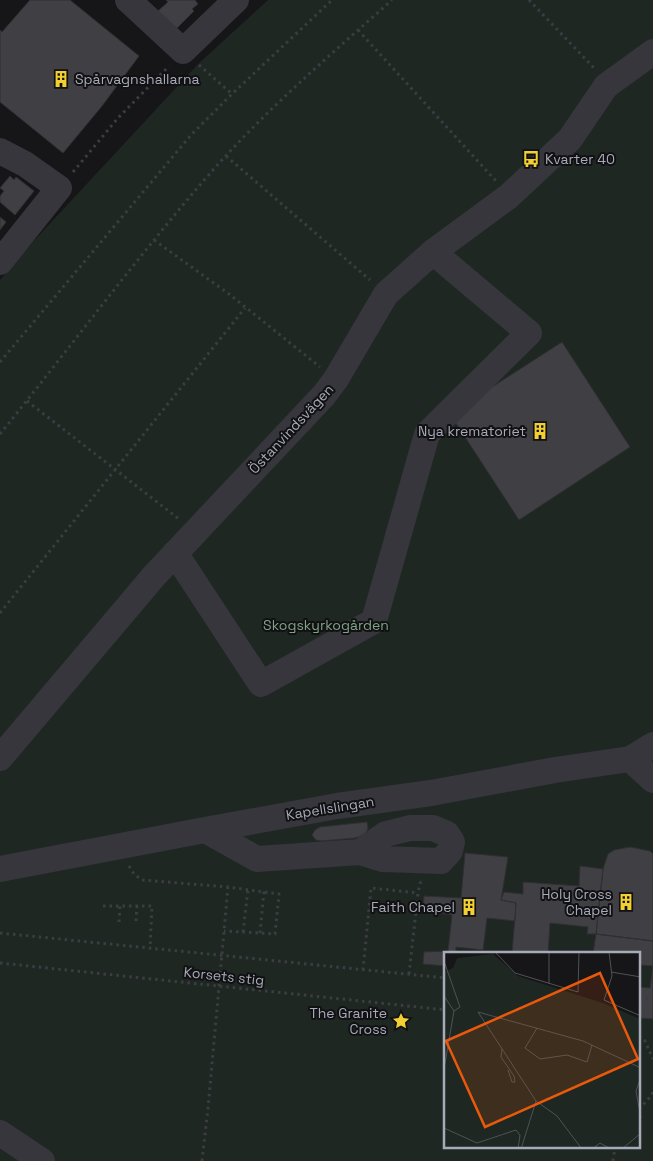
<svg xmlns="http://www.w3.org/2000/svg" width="653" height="1161" viewBox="0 0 653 1161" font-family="'Space Grotesk',sans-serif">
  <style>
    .green { fill: #1f2722; fill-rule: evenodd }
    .building { fill: #403f44; stroke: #302f33 }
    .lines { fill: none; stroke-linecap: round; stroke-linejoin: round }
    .path { stroke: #3c3d43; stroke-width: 3; stroke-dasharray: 2.5 4; stroke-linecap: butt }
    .minor { stroke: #36363c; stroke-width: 26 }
    .labels { text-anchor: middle; stroke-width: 4; stroke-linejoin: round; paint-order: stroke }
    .poi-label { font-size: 14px; fill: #a7aab8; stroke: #111012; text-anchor: end }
    .street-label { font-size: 14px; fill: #a7aab8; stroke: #111012 }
    .park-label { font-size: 14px; fill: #7ea386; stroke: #111012 }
    .inset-road { fill: none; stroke: #505157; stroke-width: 1 }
    .view { fill: #e8590c; fill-opacity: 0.15; stroke: #e8590c; stroke-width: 2.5 }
    .inset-edge { fill: none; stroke: #a7aab8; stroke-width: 2.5 }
  </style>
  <rect width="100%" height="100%" fill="#161517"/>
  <path class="green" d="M268 0H653V1161H0V280L30 245 198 64ZM446 954H639V1147H446Z"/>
  <path class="building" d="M30 0H70L139 56 102 106 63 153 0 102V30L2 32Z
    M166 0H195L198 4 192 9 194 11 176 29 158 11 168 2Z
    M10 176 14 180 16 177 34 191 15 215 0 202V196L4 191 0 188Z
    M0 217 6 222 0 230Z
    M562 342 630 447 519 520 450 414Z
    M367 822 368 829 364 835 355 838 322 841 316 840 312 835 315 830 320 827Z
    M630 847 650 851 653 854V941L596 934 603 869 608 854 614 850Z
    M465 853 508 857 501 900 516 903 515 921 487 918 483 950 456 947V954H446V966L423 964 424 952 448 951 452 915 423 911 424 896 461 898Z
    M580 866 603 869 596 934H587L588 927 550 923 548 954H512L516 903 501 900 504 892 523 894V882L579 886Z
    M596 934 653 941V1019L639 1018V987L650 988 653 966 641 965 639 978V954H593Z"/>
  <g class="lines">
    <path class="path" d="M529 0 595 69
      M358 30 496 181
      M199 65 232 94
      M226 156 370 280
      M73 172 118 118 169 66
      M154 240 229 294 320 367
      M0 362 191 135 232 94 332 0
      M27 401 179 519
      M0 434C69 349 134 261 206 178 262 113 328 57 392 0
      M0 613 245 308
      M129 866 134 874 142 880 228 887 279 894 275 934 224 931
      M103 906H152L150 949
      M136 921 137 906
      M119 922 120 906
      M243 932 248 889
      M0 933 446 978
      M260 933 264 891
      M471 954 472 949
      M0 963 446 1010
      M363 970 371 888 418 893
      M409 974 418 893 420 883 422 882
      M639 998 653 1000
      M639 1036 645 1041 653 1059
      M639 1109 652 1095 653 1091
      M202 1161 208 1108 228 887
      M613 1161 615 1147"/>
    <path class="minor" d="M128 0 183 51 236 0
      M0 151 25 164 59 188 0 262
      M175 553 261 684 374 621 427 434 529 333 433 252
      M0 758 154 576 324 395 336 379 386 294 433 252 509 196 570 139 606 86 653 52
      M630 759 653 745
      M205 830 257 859 360 852 386 834 410 828H433L447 834 452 842 450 851 441 861 383 859 360 852
      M0 869 205 830 337 806 431 793 555 770 630 759 653 780
      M0 1133 42 1161"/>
  </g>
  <defs>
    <g id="building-bare" transform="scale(1.35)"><path d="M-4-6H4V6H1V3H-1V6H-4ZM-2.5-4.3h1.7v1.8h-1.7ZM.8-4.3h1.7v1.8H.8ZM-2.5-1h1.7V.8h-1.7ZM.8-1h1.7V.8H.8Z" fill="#f3d032" stroke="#111012" stroke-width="2.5" paint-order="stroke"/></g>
    <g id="bus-bare" transform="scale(1.35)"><path d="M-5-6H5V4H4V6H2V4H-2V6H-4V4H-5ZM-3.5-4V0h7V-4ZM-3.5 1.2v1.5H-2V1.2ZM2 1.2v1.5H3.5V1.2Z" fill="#f3d032" stroke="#111012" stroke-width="2.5" paint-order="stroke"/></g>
    <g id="sight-bare" transform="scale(1.35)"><path d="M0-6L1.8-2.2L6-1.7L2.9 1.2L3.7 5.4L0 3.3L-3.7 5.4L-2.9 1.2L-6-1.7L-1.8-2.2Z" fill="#f3d032" stroke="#111012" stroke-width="2.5" paint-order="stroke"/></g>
  </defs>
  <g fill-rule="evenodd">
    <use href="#building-bare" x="61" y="79"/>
    <use href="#bus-bare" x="531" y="159"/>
    <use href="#building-bare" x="540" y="431"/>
    <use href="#building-bare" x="626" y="902"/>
    <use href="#building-bare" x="469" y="907"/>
    <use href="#sight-bare" x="401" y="1021"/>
  </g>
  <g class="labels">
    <g class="poi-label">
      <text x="75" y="84" text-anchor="start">Spårvagnshallarna</text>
      <text x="545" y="164" text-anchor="start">Kvarter 40</text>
      <text x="526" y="436">Nya krematoriet</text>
      <text x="612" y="899">Holy Cross<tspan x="612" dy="16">Chapel</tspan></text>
      <text x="455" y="912">Faith Chapel</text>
      <text x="387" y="1018">The Granite<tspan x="387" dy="16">Cross</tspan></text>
    </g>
    <g class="street-label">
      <text transform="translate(291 429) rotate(-47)" y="5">Östanvindsvägen</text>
      <text transform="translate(330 808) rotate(-9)" y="5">Kapellslingan</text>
      <text transform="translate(224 976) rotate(6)" y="5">Korsets stig</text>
    </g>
    <g class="park-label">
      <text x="326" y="630">Skogskyrkogården</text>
    </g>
  </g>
  <g transform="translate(444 952)">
    <rect width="196" height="196" fill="#161517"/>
    <path d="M49 2 74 24 159 51 196 67V196H0V20L9 16 13 6Z" fill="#1f2722"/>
    <path class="inset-road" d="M51 0 71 21 134 40 135 0M165 0 168 24 160 48 197 64M0 9 16 55 10 59 0 117M167 20 197 25M105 32V0M0 44 10 59M34 60 139 89 197 116M34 60 92 149 77 197M93 76 81 96 96 107 123 103 143 110 148 93M58 97 57 105 70 124 71 130H68L64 118M197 125 192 139 197 166M92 149 113 164 138 197M0 176 33 191 72 178 76 183 74 197M148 197 156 191 167 197M178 197 197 181"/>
    <path class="view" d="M156 21 194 107 41 175 2 89Z"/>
    <rect width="196" height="196" class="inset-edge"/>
  </g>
</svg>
